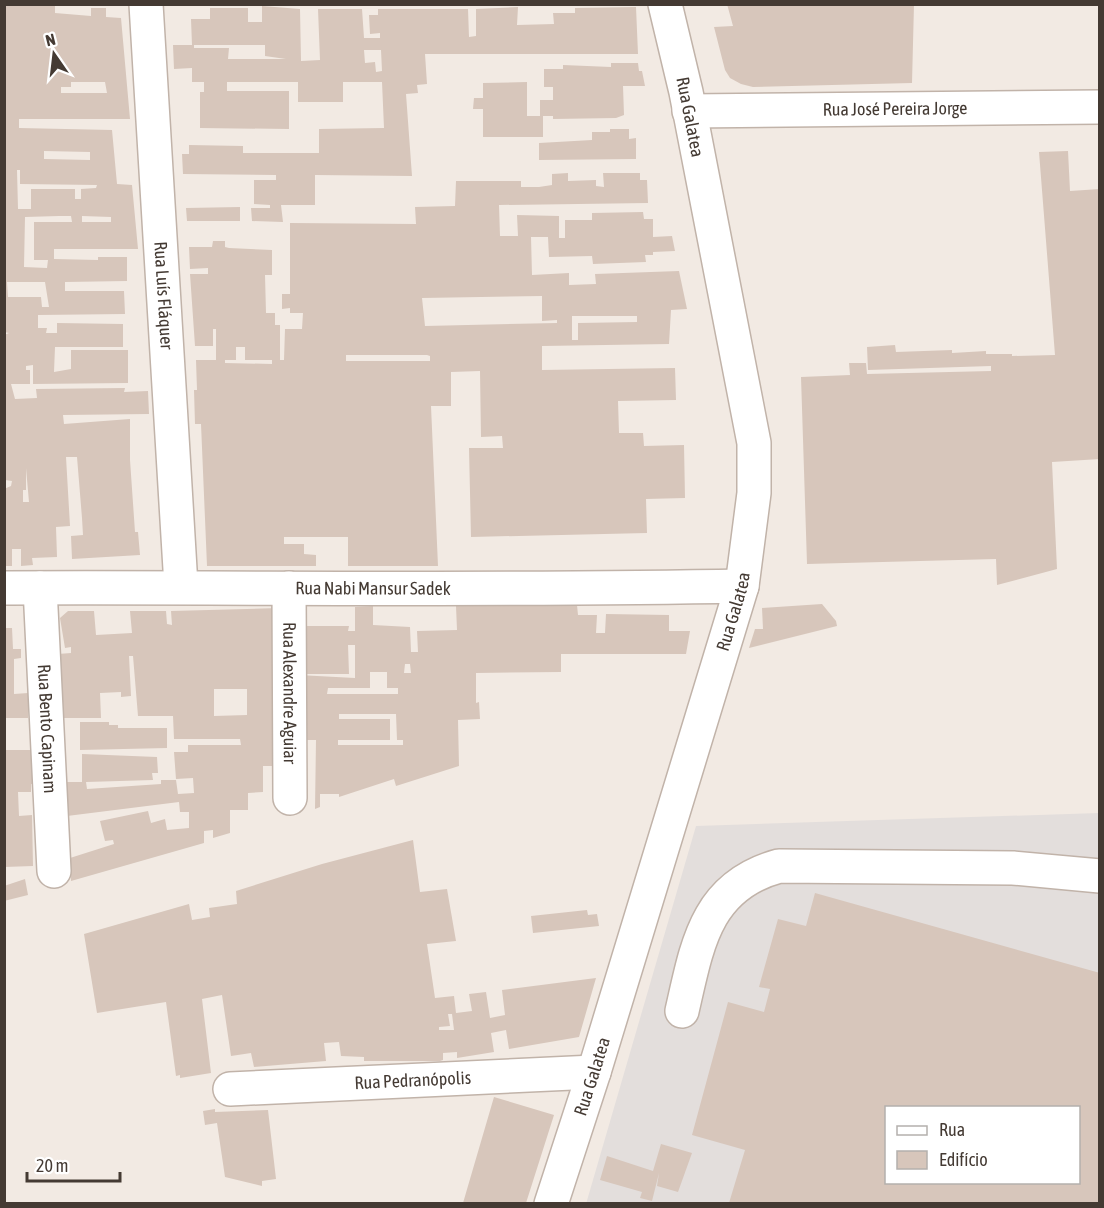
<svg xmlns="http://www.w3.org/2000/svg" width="1104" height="1208" viewBox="0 0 1104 1208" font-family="'Asap Condensed',sans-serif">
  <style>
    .parking { fill: #e3dedc; fill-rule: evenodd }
    .building { fill: #d7c6bb; fill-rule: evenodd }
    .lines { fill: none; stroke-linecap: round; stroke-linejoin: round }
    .minor-casing { stroke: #c1b3a9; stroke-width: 36 }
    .minor { stroke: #fff; stroke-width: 33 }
    .labels { text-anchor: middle; stroke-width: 5; stroke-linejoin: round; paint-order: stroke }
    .street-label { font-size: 18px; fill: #443a33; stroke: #fff }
  </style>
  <rect width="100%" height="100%" fill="#f2eae3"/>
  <path class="parking" d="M1099 813V1203L586 1204 696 826ZM886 1108H1078V1182H886Z"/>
  <path class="building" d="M727 4H914L912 83 753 87 741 84 730 78 725 70 714 27 733 26Z
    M4 6H55V13L91 16V8H106V17L121 18 130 119H19V128L112 130 117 184 132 185 138 249H54V259L98 260V257H127V281L65 282V291H124L125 314 38 315V328H47L46 333H57V323L123 324V347H55L54 372 71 369V350H128V383L33 384V365L26 366V370H30V384H11L15 399 37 398 36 389 125 388 124 392 148 391 149 414 63 415 64 424 130 419V460L135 532H138L140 555 72 559 71 536 83 535 82 518 77 457H66L70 526 56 527 57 557 32 558 33 565 21 566V549H12V566H4V489L11 486 12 481 5 480 4 335 9 333 4 332ZM71 82H105L107 93H61V87H71ZM44 151 90 152V160L44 159ZM17 170H20V184L97 185 96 188 81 189V199H75V189H31V209H18ZM59 216H71L72 222H34V260H48L47 268 24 267 25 217ZM82 216 111 217V222H82ZM7 282H45L49 307H42L41 297H8ZM26 468 29 502H23V490H26Z
    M262 6 300 9 301 61 320 60 318 9H362L364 38H380V33L370 34 369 15H378V9H468L469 37 476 36V9L518 7 517 25 554 24 553 13H575V8L636 7 638 54H425L427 84 417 85 418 93 406 94 412 176 315 175V205H281L283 222 252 221 251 208H270V205L254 204V180H276V175L183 174 182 154H189V145L243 146V153H319V129L384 128 382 82H343V102H298V82H227V91H289V129L200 128V92H204V82H192V68L174 69 173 45H192L191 19H210V8H248V22H262ZM194 45H265V56L286 59H228L229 48H194ZM364 50H381L382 71 376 72 375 62 365 63Z
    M611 63H638L639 71H642L645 86H623L624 115 616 118 553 119V116H543V137H483V109H473L474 98H483V83L527 82V116H540V100H553V87H544V69H563V65L611 67Z
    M610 129H629V139L636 138V159L539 160V143L592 140V132H610Z
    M1068 151 1070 191 1100 189V459L1052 462 1057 569 997 585 996 559 807 564 801 377 850 375 849 363H866L867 374 991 371V366L868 370 867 347 895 345 896 352 952 350V353L986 351V354H1012V356L1055 355 1039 152Z
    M568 173V181L596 180V186L604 187 603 173H640V180H647L648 203 499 205 500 236H518L517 215 559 216V238H565V220H592V213L643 212 644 219H653V237L672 236 675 251 653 252V255H645L646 262 593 264 592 256 549 257 548 237H531L532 275 569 273V285L596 284 595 274 679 271 687 309 671 310 669 344 542 346V370L675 368 676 400 618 401 619 433H643L644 446 684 445 685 498 646 499 647 533 471 537 469 448H503L502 436 481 437 480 371 451 372V406H431L438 566H348V537H284V544H304V554L316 555V566H207L201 424H195L194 390H197L196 360H216V329H213V346H195L190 274H208V268L190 269 189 247H212L213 241H225V247L229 248 272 250V275H265L266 313H275V325H280V360H284L285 329H302L303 313H290V308L282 309V294H290V223L416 224 415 207 455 206 456 181H521V187H539L552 185V174ZM542 296V321L557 320V323L425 326 422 298ZM572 316H637V322L578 323V340H572ZM236 347H245V360H272V364L225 363V360H236ZM346 355H427L430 356V361H346Z
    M240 207V221H187L186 208Z
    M822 604 836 621 837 626 749 648 755 629H763L762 608Z
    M577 605 578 615H597L596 633H605L606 614 669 615V631H690L686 654H561V672L476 673V703L479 702 480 719 458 720 459 766 396 786 394 779 339 797V794H320V807L315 809 316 740H298V675L355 678V645H348L349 674H304V626H349L348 631H355V607L373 606V625L410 627 411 652H418L417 631 457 630 456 606ZM405 664H410L411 673H404ZM370 672H387V688H398V694H327L328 688H370ZM339 714H396L397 740H403V745H338V740H390V719H339Z
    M279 608 283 766H263V792L248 793V810H230V833L213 838V830L204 831V843L71 881 70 858 114 844 113 840 105 841 100 821 148 811 151 823 165 819 167 830 189 828V812H180L179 802 67 816 65 782H82V754L157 757 158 773H152L153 780 86 782 87 789 161 784V780H176L178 794 194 793 193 778 176 779 174 752H188V745H241L240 739H174L173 716H138L133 656H129L131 696 121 697V692L100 693 101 718H61L58 654 71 653V647L65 648 60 618 68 611H94L96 635 132 633 130 611H166L167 624 172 625 171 611ZM214 689H247V715L214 716Z
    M4 628H12L13 649H21V658L14 659V694L28 693V718H4Z
    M80 722H109V725H118V728H167V748L80 750Z
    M4 750H32L34 784H31V792H18L19 816 32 815 33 866 4 867Z
    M413 840 420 892 447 889 456 941 427 944 435 998 454 996 456 1013 472 1011 469 994 486 992 490 1018 505 1015 502 990 596 978 579 1037 509 1049 506 1030 491 1033 494 1052 457 1058V1052L443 1053V1060L440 1061H364V1057L341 1056 339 1042 324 1043 326 1061 254 1067 251 1053 231 1056 222 995 202 999 211 1073 180 1078V1075L176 1076 166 1002 97 1013 84 934 189 904 192 920 210 917 209 908 237 904 236 891 322 864ZM448 1014H452L454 1030H439V1027L450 1026Z
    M25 879 28 895 4 901V886Z
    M815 893 1100 973V1203H729L745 1150 692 1135 728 1002 764 1012 770 989 759 987 778 919 806 926ZM886 1107H1078V1182H886Z
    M587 910 588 915 597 914 599 926 533 933 531 916Z
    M494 1097 554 1115 526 1203H463Z
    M215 1109V1112L268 1110 276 1179 262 1181V1186L225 1177 217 1123 205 1125 203 1111Z
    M661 1144 692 1153 678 1192 657 1186 659 1173 652 1201 640 1198 642 1192 600 1180 607 1156 653 1171Z"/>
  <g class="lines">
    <g class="minor-casing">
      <g id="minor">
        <path id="s1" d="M146 4 181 586"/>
        <path id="s2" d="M689 111 1100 107"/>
        <path id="s3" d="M4 588C250 587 496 591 742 586"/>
        <path id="s4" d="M40 588 54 871"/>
        <path id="s5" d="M289 588 290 798"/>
        <path d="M682 1011C697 946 705 886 779 866L1013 868 1100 876"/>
        <path id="s6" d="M230 1089 594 1072"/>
        <path id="s7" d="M551 1204 594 1072 742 586 754 493V443L686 92 665 4"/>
      </g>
    </g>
    <use href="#minor" class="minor"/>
  </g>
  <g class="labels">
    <g class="street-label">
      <text dy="6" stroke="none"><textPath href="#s2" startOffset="206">Rua José Pereira Jorge</textPath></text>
      <text transform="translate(690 117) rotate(79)" y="6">Rua Galatea</text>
      <text dy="6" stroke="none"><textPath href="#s1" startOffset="292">Rua Luís Fláquer</textPath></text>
      <text dy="6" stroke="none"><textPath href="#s3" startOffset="369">Rua Nabi Mansur Sadek</textPath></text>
      <text dy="6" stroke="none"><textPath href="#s7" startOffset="620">Rua Galatea</textPath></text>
      <text dy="6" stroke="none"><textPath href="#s5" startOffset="105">Rua Alexandre Aguiar</textPath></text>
      <text dy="6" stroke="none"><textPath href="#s4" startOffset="141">Rua Bento Capinam</textPath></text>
      <text dy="6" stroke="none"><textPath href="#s7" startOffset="134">Rua Galatea</textPath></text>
      <text dy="6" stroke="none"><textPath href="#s6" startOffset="183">Rua Pedranópolis</textPath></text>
    </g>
  </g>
  <rect width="1104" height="1208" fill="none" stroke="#443a33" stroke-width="12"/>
  <rect x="885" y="1106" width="195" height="78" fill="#ffffff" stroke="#b4b0ad" stroke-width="1.5"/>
  <rect x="897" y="1126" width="30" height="9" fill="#ffffff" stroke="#b4b0ad" stroke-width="1.5"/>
  <text x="939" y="1136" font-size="18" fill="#443a33">Rua</text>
  <rect x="897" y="1151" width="30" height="18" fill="#d7c6bb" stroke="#b4b0ad" stroke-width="1.5"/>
  <text x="939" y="1166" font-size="18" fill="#443a33">Edifício</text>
  <g transform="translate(54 54) rotate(346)" stroke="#ffffff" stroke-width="4.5" paint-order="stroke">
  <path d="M0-4.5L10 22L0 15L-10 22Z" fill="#443a33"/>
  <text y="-9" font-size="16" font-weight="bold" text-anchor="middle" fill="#443a33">N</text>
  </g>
  <path d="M27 1172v9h93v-9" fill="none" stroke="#443a33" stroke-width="3"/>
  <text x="36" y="1172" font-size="18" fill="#443a33" stroke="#ffffff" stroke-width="4.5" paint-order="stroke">20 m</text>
</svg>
